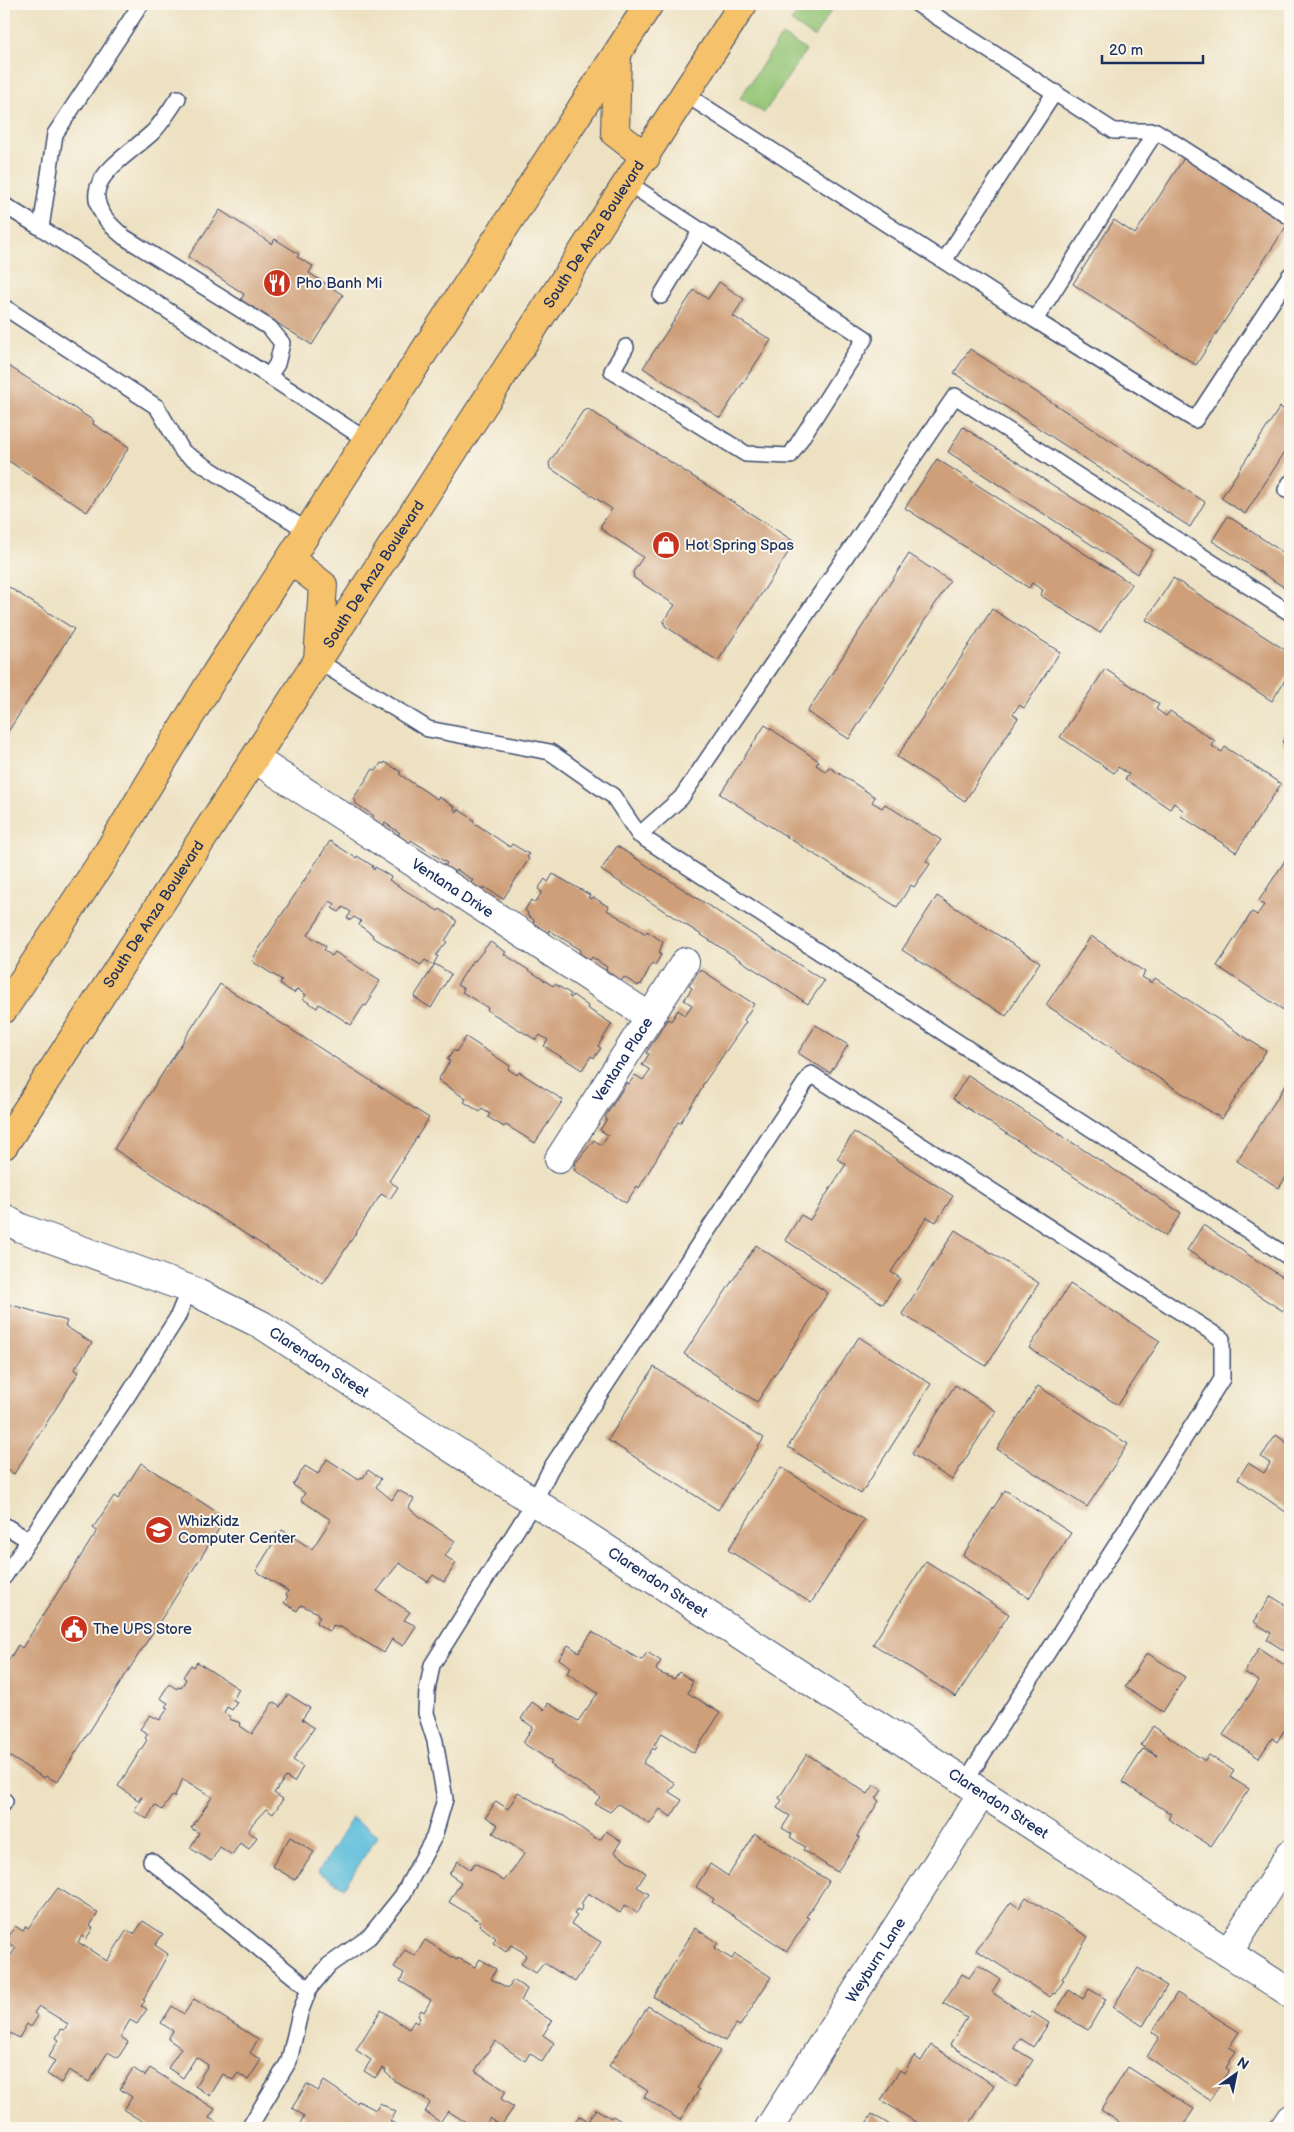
<svg xmlns="http://www.w3.org/2000/svg" width="1294" height="2132" viewBox="0 0 1294 2132" font-family="'Balsamiq Sans',sans-serif">
  <style>
    .green { fill: #93c474; stroke: #577a69 }
    .water { fill: #5cbddb; stroke: #3c769c }
    .building { fill: #ce9f79 }
    .lines { fill: none; stroke-linecap: round; stroke-linejoin: round }
    .lane-casing { stroke: #3a4a6d; stroke-width: 18 }
    .street-casing { stroke: #3a4a6d; stroke-width: 30 }
    .primary-casing { stroke: #3a4a6d; stroke-width: 30 }
    .lane { stroke: #fff; stroke-width: 15 }
    .street { stroke: #fff; stroke-width: 28 }
    .primary { stroke: #f5c16b; stroke-width: 28 }
    .labels { text-anchor: middle; stroke-width: 4; stroke-linejoin: round; paint-order: stroke }
    .street-label { font-size: 15px; fill: #1b2f5e; stroke: #fbf7ec }
    .poi-label { font-size: 15px; fill: #1b2f5e; stroke: #fbf7ec; text-anchor: start }
  </style>
  <rect width="100%" height="100%" fill="#fbf7ec"/>
  <filter id="ink" filterUnits="userSpaceOnUse"><feTurbulence type="fractalNoise" baseFrequency=".02" numOctaves="2"/><feDisplacementMap in="SourceGraphic" scale="10" xChannelSelector="R" yChannelSelector="G"/><feConvolveMatrix kernelMatrix="1 2 1 2 8 2 1 2 1" color-interpolation-filters="sRGB"/></filter>
  <filter id="wash" filterUnits="userSpaceOnUse"><feTurbulence type="fractalNoise" baseFrequency=".0096" numOctaves="4" result="noise"/><feDisplacementMap in="SourceGraphic" scale="20" xChannelSelector="R" yChannelSelector="G"/><feGaussianBlur stdDeviation="1.12" result="paint"/><feColorMatrix in="noise" values="0 0 0 0 0 0 0 0 0 0 0 0 0 0 0 0 0 1.4 0 .05"/><feComposite in="paint" operator="in"/></filter>
  <g filter="url(#wash)">
    <rect width="100%" height="100%" fill="#ede1c2"/>
    <path class="green" d="M802 4H836L814 37 791 22Z
      M782 35 806 50 764 113 740 98Z"/>
    <path class="water" d="M352 1818 378 1835 344 1888 318 1872Z"/>
    <g id="blocks">
      <path class="building" d="M1184 158 1287 225 1196 365 1073 284 1114 220 1135 234Z
        M220 210 272 244 275 239 299 254 297 257 313 266 309 273 343 295 312 345 241 300 244 294 188 257Z
        M719 282 744 299 733 316 771 340 720 418 643 368 694 290 708 299Z
        M970 349 1205 502 1190 527 954 373Z
        M4 363 94 421 93 424 129 447 87 512 4 458Z
        M1280 407 1290 414V444L1245 514 1221 498Z
        M588 409 795 542 718 661 665 626 664 621 675 605 634 578 633 572 643 557 601 529V525L612 509 550 468 549 463 583 411Z
        M963 427 1153 550 1137 574 948 452Z
        M937 459 1132 584 1100 633 1040 595 1043 590 1032 583 1029 588 905 508Z
        M1228 516 1290 557V591L1212 541Z
        M909 554 950 581 849 739 807 712Z
        M1173 578 1290 653V672L1272 701 1146 620Z
        M4 584 74 629 4 738Z
        M992 609 1060 652 1024 708 1019 705 1013 714 1018 718 965 801 897 757Z
        M1105 669 1159 704 1156 709 1166 716 1170 711 1215 741 1212 746 1222 752 1225 747 1281 784 1236 852 1181 816 1184 811 1174 803 1170 809 1125 779 1129 774 1118 767 1114 773 1060 737Z
        M765 725 819 761 816 765 826 772 829 767 875 797 872 802 882 808 885 804 941 840 926 861 930 864 914 887 911 885 897 907 720 794Z
        M1290 729V747L1282 742Z
        M385 762 401 772 399 774 437 799 439 797 455 807 454 810 457 812 458 809 474 820 473 822 510 847 512 844 529 854 527 857 529 859 503 899 484 887 482 890 471 883 473 880 457 870 455 872 445 866 447 863 411 840 409 843 398 835 400 833 385 823 383 826 372 819 374 816 355 803 356 801 353 799 373 769 376 771 381 763 384 764Z
        M330 841 356 858 357 856 373 866 372 868 374 870 375 867 391 877 389 880 438 911 440 909 456 920V923L445 941 447 942 436 955 438 956 433 965 425 960 421 965 372 937 373 935 359 925 361 921 354 917 351 920 347 918 351 912 343 907 339 912 332 908 335 904 330 901 308 935 326 946 324 950 332 956 335 952 380 981 370 996 372 997 366 1006 364 1005 351 1025 319 1004 317 1008 303 999 306 995 297 989 294 993 280 984 282 980 253 962 254 957Z
        M617 846 824 981 808 1004 601 870Z
        M1290 853V1003L1285 1011 1217 966 1252 912 1257 915 1264 905 1258 902Z
        M553 874 590 895 588 897 591 899 593 897 609 907 607 910 646 934 647 931 663 942 659 953 661 955 655 965 652 963 641 985 639 984 638 986 624 977 621 981 606 970 607 967 592 957 590 960 579 953 581 950 549 930 548 933 533 923 534 920 527 915 528 913 525 910 531 900 535 903 542 892 538 889 545 879 548 882Z
        M937 896 1040 962 1006 1016 902 950Z
        M1091 936 1145 972 1142 977 1152 983 1155 978 1266 1051 1222 1119 1046 1005Z
        M490 942 506 952 504 954 553 986 555 984 571 994 569 997 571 998 573 995 588 1006 587 1008 612 1024 598 1046 601 1048 594 1058 591 1056 582 1070 544 1046 548 1040 540 1035 536 1040 487 1010 488 1008 462 992 464 989 457 985 473 960 475 961Z
        M435 964 451 974 431 1008 414 997Z
        M700 969 754 1004 744 1020 746 1022 702 1086 703 1087 680 1123 678 1122 639 1188 637 1186 626 1203 574 1170 576 1167 574 1165 594 1140 601 1145 608 1135 600 1130 607 1119 605 1117 627 1082 629 1084 635 1075 643 1080 650 1070 642 1065 649 1054 646 1053 668 1019 671 1021 678 1010 685 1015 692 1005 684 1000 692 988 689 986Z
        M220 984 429 1118 389 1181 398 1187 390 1199 381 1194 323 1284 114 1149Z
        M816 1025 848 1045 830 1073 798 1053Z
        M466 1037 510 1066 508 1069 517 1075 519 1072 563 1100 535 1143 506 1125 504 1127 488 1117 490 1114 482 1109 480 1112 464 1102 466 1099 438 1080 450 1061 447 1060 454 1050 456 1052Z
        M968 1075 1181 1213 1166 1236 953 1099Z
        M1290 1078V1170L1279 1188 1237 1161Z
        M854 1132 953 1196 936 1222 927 1217 891 1272 900 1278 883 1304 785 1240 801 1215 810 1220 846 1164 837 1159Z
        M1203 1225 1290 1282V1300L1283 1311 1187 1250Z
        M955 1230 1039 1283 986 1366 902 1314Z
        M756 1245 828 1293 757 1402 684 1354Z
        M1070 1284 1160 1341 1118 1405 1029 1348Z
        M5 1303 67 1321 65 1326 92 1343 74 1370 79 1372 14 1474 4 1467Z
        M859 1337 931 1384 861 1494 788 1447Z
        M654 1367 764 1438 718 1510 608 1440Z
        M955 1385 996 1411 952 1480 912 1454Z
        M1038 1386 1128 1444 1087 1507 997 1449Z
        M1276 1435 1290 1445V1515L1238 1479 1248 1463 1264 1473 1270 1463 1261 1457Z
        M327 1459 359 1480 361 1477 363 1478 368 1470 381 1479 376 1487 392 1500 398 1490 414 1499 409 1507 412 1511 455 1541 445 1556 456 1563 444 1582 433 1575 428 1582 399 1563 377 1591 410 1612 404 1620 416 1626 403 1646 392 1639 384 1653 339 1626 338 1628 333 1625 330 1632 316 1623 320 1617 317 1615 318 1613 301 1605 297 1611 284 1603 288 1596 286 1595 288 1591 256 1571 272 1545 269 1543 277 1532 279 1534 282 1530 312 1549 331 1520 301 1500 305 1493 293 1485 305 1466 318 1474Z
        M141 1463 226 1518 57 1782 46 1776 44 1778 4 1753V1668L18 1645 22 1648 97 1531 93 1528 114 1496 118 1499Z
        M781 1467 864 1520 811 1603 728 1550Z
        M1005 1490 1071 1533 1029 1598 963 1555Z
        M926 1561 1009 1614 956 1697 873 1644Z
        M1271 1596 1290 1608V1647L1287 1652 1267 1640 1271 1633 1254 1622Z
        M592 1632 637 1658 642 1660 647 1652 661 1661 656 1669 658 1672 674 1679 679 1672 693 1681 688 1693 720 1713 694 1753 662 1733 654 1745 657 1747 655 1750 653 1748 643 1763 675 1783 669 1792 682 1800 671 1817 660 1809 650 1824 618 1804 610 1812 595 1804 600 1797 595 1793 564 1774 550 1764 552 1762 523 1743 533 1727 521 1719 532 1702 544 1710 548 1703 578 1721 598 1693 567 1673 571 1667 559 1659 568 1645 579 1652Z
        M1259 1648 1290 1669V1721L1277 1742 1272 1738 1259 1758 1223 1735 1259 1681 1244 1672Z
        M1147 1653 1185 1677 1163 1712 1125 1687Z
        M197 1662 239 1689 233 1700 237 1702 232 1710 227 1707 224 1713 231 1717 229 1719 241 1723 240 1726 252 1734 273 1702 280 1707 288 1694 310 1708 302 1719 314 1728 293 1760 303 1767 294 1782 286 1777 274 1793 283 1799 273 1814 266 1809 253 1823 248 1832 257 1837 249 1849 240 1843 232 1855 220 1847 211 1861 190 1848 199 1833 191 1828 212 1797 183 1779 174 1797 172 1796 162 1810 155 1805 147 1819 134 1811 142 1797 138 1800 118 1786 147 1740 145 1738 148 1734 140 1729 150 1715 160 1720 168 1708 165 1707 168 1703 160 1698 169 1684 177 1689 178 1687 181 1688 186 1679 183 1677 191 1665 194 1667Z
        M1153 1726 1205 1761 1209 1755 1234 1771 1230 1777 1249 1789 1211 1846 1168 1819 1171 1814 1122 1782 1143 1749 1158 1756 1141 1745Z
        M807 1754 868 1794 874 1785 882 1790 876 1799 879 1801 857 1836 860 1838 837 1872 803 1850 805 1847 790 1837 792 1834 782 1828 790 1816 777 1808 782 1800 779 1798Z
        M518 1792 550 1811 564 1816 595 1838 601 1839 606 1831 621 1841 614 1852 646 1873 637 1887 649 1894 637 1913 625 1905 620 1913 588 1893 581 1904 583 1906 580 1911 577 1909 574 1914 577 1916 571 1924 601 1942 575 1982 544 1963 536 1973 521 1964 526 1956 523 1952 511 1945 506 1952 493 1943 496 1938 479 1925 481 1922 449 1902 461 1882 449 1874 458 1861 470 1869 475 1863 504 1881 525 1853 493 1833 498 1825 486 1817 496 1801 508 1809Z
        M755 1834 829 1881 806 1917 809 1918 787 1951 712 1902 714 1899 696 1887 710 1864 728 1876Z
        M290 1837 314 1852 295 1880 272 1866Z
        M58 1888 98 1913 90 1926 93 1928 86 1939 82 1936 78 1942 107 1961 127 1930 134 1934 143 1921 163 1934 155 1945 168 1954 143 2000 145 2001 141 2006 147 2009 137 2024 130 2020 123 2032 121 2037 128 2042 118 2058 108 2052 89 2082 69 2070 61 2083 47 2074 55 2061 48 2057 59 2040 56 2038 61 2029 64 2030 68 2024 39 2006 34 2013 38 2016 31 2027 27 2024 19 2038 10 2033 4 2043V1960L8 1959 16 1948 6 1941 15 1926 23 1931 26 1926 28 1928Z
        M1026 1897 1088 1937 1062 1979 1064 1980 1055 1994 1053 1993 1050 1997 976 1950 1011 1902 1019 1908Z
        M695 1928 718 1943 714 1948 732 1959 735 1954 771 1977 740 2026 736 2024 725 2041 654 1997Z
        M425 1940 457 1960 458 1958 475 1967 480 1959 496 1969 491 1979 508 1988 513 1980 527 1989 521 2001 552 2021 543 2035 554 2043 542 2062 530 2053 525 2061 495 2041 475 2071 506 2091 501 2099 514 2107 501 2126 490 2118 483 2128H475L448 2111 440 2122 425 2112 430 2103 427 2100 395 2081 385 2072 386 2070 382 2068 375 2078 364 2071 371 2060 356 2050 381 2010 409 2029 414 2021 417 2023 420 2018 418 2016 421 2010 424 2012 431 2000 400 1981 404 1973 394 1967 405 1950 415 1956Z
        M978 1965 1000 1979 992 1992 1029 2017 1032 2012 1049 2023 1033 2047 1020 2038 1014 2048 1033 2060 1016 2087 950 2045 967 2018 943 2003 962 1974 969 1978Z
        M1138 1968 1167 1986 1143 2026 1113 2007Z
        M1089 1989 1106 1999 1088 2030 1056 2011 1069 1990 1083 1999Z
        M1177 1993 1239 2032 1229 2047 1236 2051 1226 2068 1229 2070 1210 2100 1147 2057 1159 2037 1152 2032Z
        M194 1999 258 2039 250 2053 261 2060 248 2080 238 2073 233 2080 223 2074 210 2096 195 2086 208 2065 196 2057 183 2078 168 2068 181 2048 168 2039 173 2031 161 2023 172 2006 184 2014Z
        M648 2006 720 2051 696 2088 699 2090 680 2120 644 2097 648 2091 609 2066Z
        M931 2045 994 2085 969 2125 965 2123 961 2128H925L881 2100 900 2070 904 2073 914 2056 921 2061Z
        M1128 2067 1194 2109 1184 2124 1191 2128H1119L1122 2124 1101 2110Z
        M133 2068 145 2076 150 2068 215 2109 209 2118 220 2124 218 2128H153L124 2110 132 2097 120 2089Z
        M324 2081 357 2103 358 2101 376 2110 380 2103 396 2112 390 2121 403 2128H307L300 2124 304 2116 292 2108 307 2084 318 2091Z
        M596 2109 611 2118 613 2116 632 2128H569L580 2116 588 2121Z
        M872 2114 895 2128H863Z"/>
    </g>
  </g>
  <g filter="url(#ink)">
    <use href="#blocks" fill-opacity="0" stroke="#3a4a6d" stroke-width="1"/>
    <g class="lines">
      <g class="lane-casing">
        <path id="lane" d="M141 4 55 134 41 228 368 441
          M917 4 1114 131H1156L1290 217
          M685 94 1035 320
          M178 98C170 109 162 123 153 132 116 166 64 188 124 237L270 328 282 343 277 364 269 376
          M1156 131 1035 320 1195 420 1290 275
          M4 205 41 228
          M944 261 1055 92
          M661 296 701 230
          M4 307 157 407 183 452 309 532
          M626 347 612 371 746 454 790 456 865 338 628 183
          M1286 490 1290 483
          M318 661 428 729 550 752 613 796 639 835 1290 1258
          M639 835 681 798 955 396 1290 613
          M4 1525 28 1540
          M4 1577 128 1395 177 1318 189 1289
          M4 1803 5 1801
          M151 1861 309 1989
          M249 2128 289 2061 300 2013 309 1989 329 1965 369 1937 402 1896 434 1837 445 1799 435 1741 426 1713 427 1691 432 1665 534 1502 551 1468 811 1074 1222 1339V1379L965 1782"/>
      </g>
      <g class="street-casing">
        <g id="street">
          <path id="s1" d="M255 759 650 1017"/>
          <path id="s2" d="M559 1159 685 962"/>
          <path id="s3" d="M4 1218 21 1228 189 1289 262 1325 1290 1993"/>
          <path d="M1228 1953 1290 1854"/>
          <path id="s4" d="M769 2128 982 1793"/>
          <path d="M1284 2128 1290 2119"/>
        </g>
      </g>
      <g class="primary-casing">
        <g id="primary">
          <path d="M617 56 615 133 646 157"/>
          <path d="M291 560 323 585 318 660"/>
          <path d="M4 1009 105 857 216 673 649 4"/>
          <path id="s5" d="M4 1145 743 4"/>
        </g>
      </g>
      <use href="#lane" class="lane"/>
      <use href="#street" class="street"/>
      <use href="#primary" class="primary"/>
    </g>
  </g>
  <defs>
    <g id="restaurant-disc" transform="scale(1.4375)"><circle r="9.5" fill="#c8321e" stroke="#fbf7ec"/><path d="M-5-6h1v4h1v-4h1v4h1v-4h1v5L-1.5 .5V6h-2V.5L-5-1ZM5-6V6H3V1.5H1.5Q1.5-4 5-6Z" fill="#fff"/></g>
    <g id="shop-disc" transform="scale(1.4375)"><circle r="9.5" fill="#c8321e" stroke="#fbf7ec"/><path d="M-5-2.5h2.3a2.7 3.5 0 0 1 5.4 0H5L5.5 6h-11ZM-1.5-2.5h3a1.5 2.3 0 0 0-3 0Z" fill="#fff"/></g>
    <g id="school-disc" transform="scale(1.4375)"><circle r="9.5" fill="#c8321e" stroke="#fbf7ec"/><path d="M0-5L7-2L0 1L-7-2ZM-4 1L0 2.5L4 1V4Q0 6-4 4Z" fill="#fff"/></g>
    <g id="civic-disc" transform="scale(1.4375)"><circle r="9.5" fill="#c8321e" stroke="#fbf7ec"/><path d="M-.6-6.5H3V-4.5H.6V-3L4-1V1h2V6H-6V1h2V-1L-.6-3ZM-1.2 2.5V6h2.4V2.5Z" fill="#fff"/></g>
  </defs>
  <g fill-rule="evenodd">
    <use href="#restaurant-disc" x="277" y="283"/>
    <use href="#shop-disc" x="666" y="545"/>
    <use href="#school-disc" x="159" y="1530"/>
    <use href="#civic-disc" x="74" y="1629"/>
  </g>
  <g class="labels">
    <g class="street-label">
      <text dy="5" stroke="none"><textPath href="#s5" startOffset="1085">South De Anza Boulevard</textPath></text>
      <text dy="5" stroke="none"><textPath href="#s5" startOffset="680">South De Anza Boulevard</textPath></text>
      <text dy="5" stroke="none"><textPath href="#s1" startOffset="236">Ventana Drive</textPath></text>
      <text dy="5" stroke="none"><textPath href="#s5" startOffset="275">South De Anza Boulevard</textPath></text>
      <text dy="5" stroke="none"><textPath href="#s2" startOffset="118">Ventana Place</textPath></text>
      <text dy="5" stroke="none"><textPath href="#s3" startOffset="348">Clarendon Street</textPath></text>
      <text dy="5" stroke="none"><textPath href="#s3" startOffset="752">Clarendon Street</textPath></text>
      <text dy="5" stroke="none"><textPath href="#s3" startOffset="1158">Clarendon Street</textPath></text>
      <text dy="5" stroke="none"><textPath href="#s4" startOffset="199">Weyburn Lane</textPath></text>
    </g>
    <g class="poi-label">
      <text x="296" y="288">Pho Banh Mi</text>
      <text x="685" y="550">Hot Spring Spas</text>
      <text x="178" y="1526">WhizKidz<tspan x="178" dy="17">Computer Center</tspan></text>
      <text x="93" y="1634">The UPS Store</text>
    </g>
  </g>
  <rect width="1294" height="2132" fill="none" stroke="#fbf7ec" stroke-width="20"/>
  <g transform="translate(1236 2074) rotate(33)" stroke="#fbf7ec" stroke-width="4" paint-order="stroke">
  <path d="M0-4L9 19L0 12L-9 19Z" fill="#1b2f5e"/>
  <text y="-8" font-size="14" font-weight="bold" text-anchor="middle" fill="#1b2f5e">N</text>
  </g>
  <path d="M1102 55v8h101v-8" fill="none" stroke="#1b2f5e" stroke-width="2.5"/>
  <text x="1109" y="55" font-size="15" fill="#1b2f5e" stroke="#fbf7ec" stroke-width="4" paint-order="stroke">20 m</text>
</svg>
